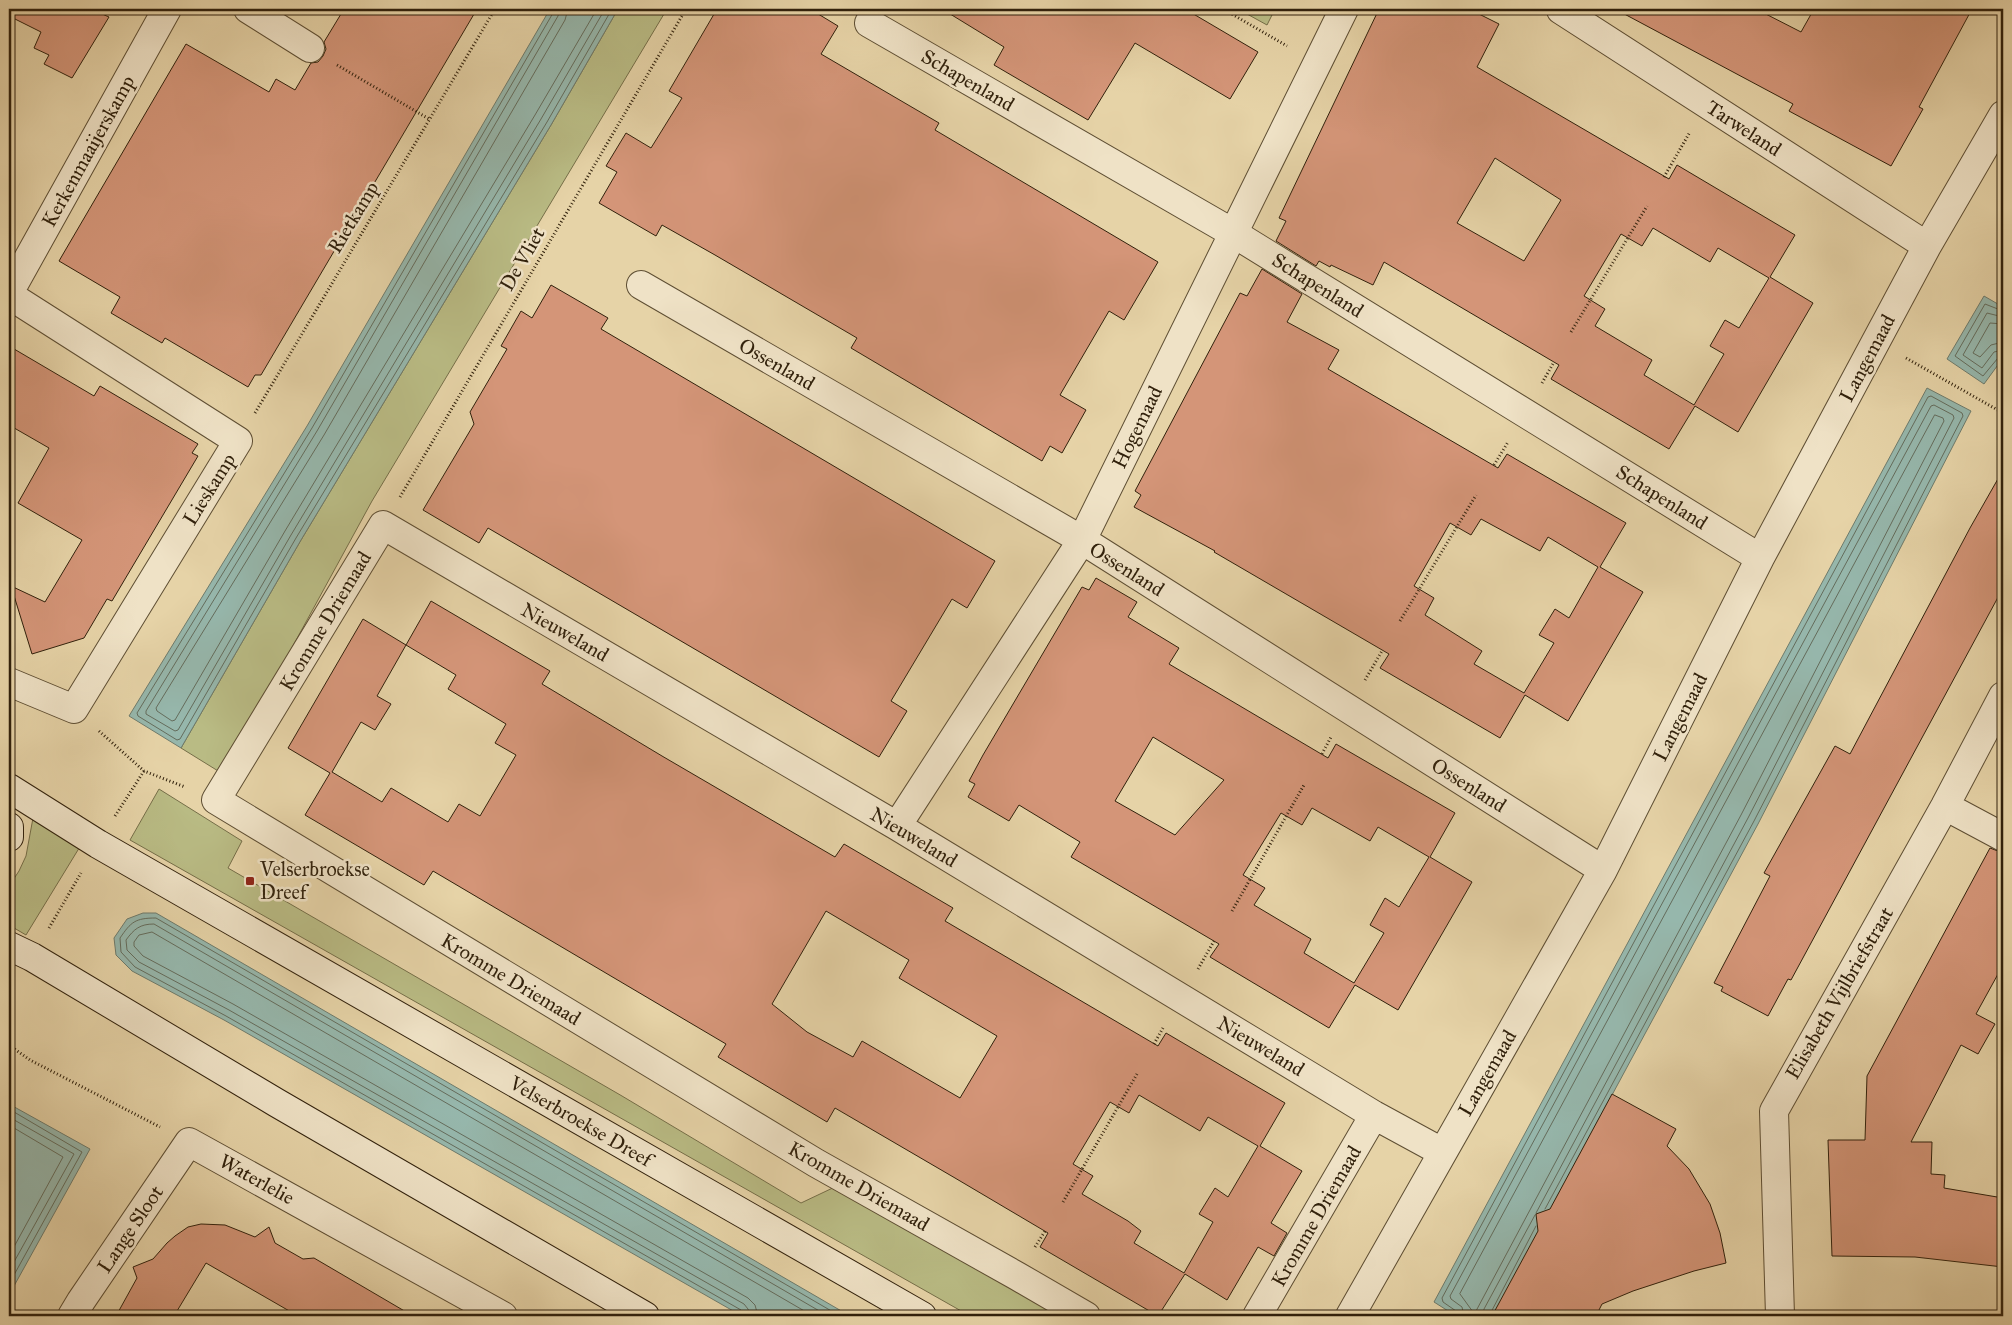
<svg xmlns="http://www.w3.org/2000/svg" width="2012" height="1325" viewBox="0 0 2012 1325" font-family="'IM FELL Great Primer',serif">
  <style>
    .green { fill: #b9bb84; stroke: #756e48 }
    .water { fill: #96b7ac; stroke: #6e7b6c }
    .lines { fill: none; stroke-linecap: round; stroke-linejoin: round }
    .shore { stroke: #646c5c; stroke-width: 1 }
    .building { fill: #d49578; stroke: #31210c; fill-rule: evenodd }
    .minor-casing { stroke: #5e4e33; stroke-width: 30 }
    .secondary-casing { stroke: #31210c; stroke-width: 30 }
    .path { stroke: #31210c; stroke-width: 3; stroke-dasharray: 1 2.5; stroke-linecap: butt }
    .minor { stroke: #efe2c6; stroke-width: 28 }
    .secondary { stroke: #efe2c6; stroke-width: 28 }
    .poi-dot { fill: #8f2418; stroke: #efe2c6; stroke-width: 2 }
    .labels { text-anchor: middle; stroke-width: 5; stroke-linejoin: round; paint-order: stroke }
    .street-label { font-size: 20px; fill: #31210c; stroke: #efe2c6 }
    .poi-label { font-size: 20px; fill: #31210c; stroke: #efe2c6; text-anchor: start }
  </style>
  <rect width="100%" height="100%" fill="#e6d3a7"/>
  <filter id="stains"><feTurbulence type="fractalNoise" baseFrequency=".004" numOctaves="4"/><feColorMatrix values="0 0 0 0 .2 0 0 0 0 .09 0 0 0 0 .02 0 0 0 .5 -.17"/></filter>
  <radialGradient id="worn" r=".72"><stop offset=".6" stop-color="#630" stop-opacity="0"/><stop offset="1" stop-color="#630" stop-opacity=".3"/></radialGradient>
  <path class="green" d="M618 9H667L372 501 223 774 181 748 301 540 551 125Z
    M1238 9H1275L1267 25Z
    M159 789 242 841 228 868 622 1096 801 1203 839 1185 1061 1316H970L130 840Z
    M33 818 81 845 26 935 9 925V886L19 871 26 856Z"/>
  <path class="water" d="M550 9H618L551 125 301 540 181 748 129 716 307 426Z
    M1984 296 2003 307V358L1984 384 1947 359Z
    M1927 388 1971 411 1758 824 1493 1316H1456L1434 1302Z
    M143 913H156L850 1316H742L224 1020 132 971 116 955 114 938 127 919Z
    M9 1104 90 1149 9 1295Z"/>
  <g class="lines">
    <path class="shore" d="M554 9 553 13 312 428 137 713 138 716 177 740 180 739 296 538 547 122 612 9
      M560 9 558 16 317 431 146 711V714L175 731 178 730 291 535 541 119 605 9
      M568 9 565 20 324 435 156 708 157 711 172 721 175 720 285 531 535 115 597 9
      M2003 311 1985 304 1955 356 1983 376 1998 358 2003 356
      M2003 317 1987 313 1963 355 1982 368 1994 352 2003 350
      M2003 324 1990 323 1973 353 1980 357 1991 345 2003 342
      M1935 415 1943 418 1944 421 1741 815 1476 1311 1473 1312 1460 1294Z
      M9 1109 82 1152 9 1284
      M9 1117 74 1154 9 1271
      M9 1125 63 1157 9 1256
      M744 1316 741 1310 226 1016 135 967 121 952 120 938C131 922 135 918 156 918L840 1316
      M750 1316 748 1309 744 1304 229 1010 139 962 127 950 126 940C134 929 140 924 154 924L828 1316
      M758 1316 755 1305 748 1298 233 1004 143 956 134 946V942L139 935 152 932 813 1316
      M1458 1316 1456 1311 1443 1302 1442 1298 1928 397 1931 396 1962 413 1963 416 1754 821 1545 1209
      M1464 1316 1462 1307 1451 1299 1450 1296 1931 406 1934 405 1953 415 1954 418 1748 818 1536 1213
      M1483 1316 1484 1309 1535 1215
      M1489 1316 1536 1226"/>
  </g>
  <path class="building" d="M9 9H91L109 17 72 78 44 64 49 55 34 48 41 32 9 16Z
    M344 9H477L261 375H255L248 387 165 338 162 343 111 313 120 297 59 261 186 44 269 92 276 79 295 90 311 63 318 62 323 56 326 49 324 42Z
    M717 9H810L838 26 821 54 939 123 935 130 1158 262 1124 320 1109 311 1060 395 1086 410 1062 453 1050 446 1042 461 851 348 857 338 715 255 662 225 656 236 599 203 617 172 606 166 626 133 651 148 682 98 669 91Z
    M942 9H1185L1258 52 1230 99 1135 43 1088 120 994 65 1004 47Z
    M1379 9H1469L1499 24 1477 67 1669 179 1677 165 1795 235 1770 277 1813 303 1738 432 1695 406 1669 449 1551 379 1559 365 1384 262 1373 285 1331 265 1330 267 1319 261 1316 266 1276 241 1286 221 1279 218ZM1495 158 1561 200 1524 261 1457 223ZM1653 228 1710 262 1718 248 1769 278 1739 328 1725 320 1710 346 1724 354 1694 405 1644 375 1652 360 1595 326 1605 309 1584 296 1621 234 1642 246Z
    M1615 9H1756L1801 32 1814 9H1972L1919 107 1923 109 1891 166 1789 111 1793 104Z
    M1262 269 1302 294 1287 322 1339 350 1328 369 1498 468 1507 454 1626 523 1600 567 1643 592 1568 721 1525 695 1500 738 1380 668 1389 654 1214 552 1215 551 1134 507 1141 495 1135 491 1223 325 1240 293 1247 296ZM1481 519 1540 551 1548 537 1598 567 1569 618 1555 609 1539 635 1554 643 1524 693 1474 664 1482 651 1425 615 1434 598 1414 586 1450 523 1471 535Z
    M551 285 608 318 601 329 995 561 967 608 952 599 891 701 907 711 879 757 488 528 479 543 423 510 474 424 470 412 507 349 501 346 521 311 532 318Z
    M9 346 94 396 100 386 198 444 192 453 198 456 112 601 107 599 84 638 32 654 11 586 45 602 82 540 18 503 49 448 9 425Z
    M2003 470V588L1791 980 1788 979 1768 1016 1721 991 1723 987 1714 983 1770 876 1764 873 1835 746 1850 754 1970 528Z
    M1096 578 1137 602 1128 617 1179 648 1169 664 1328 758 1336 744 1455 813 1430 857 1472 882 1398 1010 1355 985 1329 1028 1210 957 1219 944 1071 857 1080 842 1019 805 1009 821 968 797 975 784 969 781 983 755 1082 587 1089 590ZM1153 737 1224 780 1175 835 1115 801ZM1312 808 1370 841 1378 827 1429 857 1399 907 1385 898 1370 925 1384 933 1354 983 1304 953 1311 939 1254 905 1265 888 1243 875 1281 813 1302 825Z
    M431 601 550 671 542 684 662 756 835 857 844 844 953 908 945 921 1158 1046 1166 1033 1285 1103 1260 1146 1302 1171 1271 1223 1287 1233 1274 1256 1258 1247 1227 1300 1185 1274 1158 1316 1040 1247 1048 1233 955 1178 835 1108 827 1122 718 1057 726 1044 433 871 424 885 305 815 330 773 288 748 363 619 406 645ZM406 645 456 675 448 689 506 724 495 743 516 755 480 816 459 804 448 822 391 788 382 802 332 772 361 722 375 730 391 704 377 696ZM826 911 909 960 899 978 997 1036 960 1098 862 1041 853 1057 807 1032 772 1004ZM1139 1095 1200 1131 1208 1117 1258 1146 1228 1197 1215 1188 1199 1214 1213 1222 1184 1273 1134 1243 1141 1231 1128 1221 1082 1194 1093 1176 1073 1164 1110 1102 1129 1113Z
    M1990 848 2003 853V965L1976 1014 1995 1024 1978 1054 1961 1045 1911 1142H1932L1931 1174 1945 1175 1944 1188 2003 1198V1267L1915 1257 1832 1256 1828 1140H1865L1867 1076Z
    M1612 1094 1676 1129 1667 1146 1689 1169 1710 1204 1720 1233 1726 1263 1694 1271 1633 1291 1602 1304 1596 1316H1492L1538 1231 1536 1214 1550 1209Z
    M201 1224 225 1225 255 1237 269 1227 275 1243 303 1259 314 1258 413 1316H298L206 1263 174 1316H116L137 1278 133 1267 153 1259 167 1243 175 1236 188 1227Z"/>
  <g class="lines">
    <g class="minor-casing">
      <path id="minor" d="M248 9 310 48
        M1561 10 1927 246
        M869 23 1233 233 1760 558
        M641 285 1082 540 1603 870
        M9 293 167 9
        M9 295 238 441 74 709 9 682
        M1945 806 2003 837
        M897 826 1082 540 1344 9
        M72 1316 81 1301 189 1142 503 1316
        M1086 1316 1017 1276 816 1163 216 800 383 525 897 826 1374 1115 1442 1152
        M1257 1316 1374 1115
        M1350 1316 1603 870 1760 558 1927 246 2003 115
        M1780 1316 1774 1111 1945 806 2003 696"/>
    </g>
    <g class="secondary-casing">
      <path id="secondary" d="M9 788 98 844 922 1316
        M9 827V837
        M9 946 32 957 277 1103 645 1316"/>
    </g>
    <path class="path" d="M1223 9 1287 46
      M337 65 429 119
      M1664 177 1690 132
      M1571 332 1647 206
      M1906 358 2003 413
      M1542 383 1554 362
      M255 413 495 9
      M1494 465 1508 442
      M400 497 686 9
      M1400 621 1476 495
      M1365 680 1382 651
      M99 731 144 771 185 787
      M1322 754 1331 737
      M115 816 144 771
      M1232 911 1304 785
      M49 928 81 873
      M1198 969 1214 941
      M1154 1044 1163 1028
      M9 1045 30 1060 160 1127
      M1063 1202 1137 1074
      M1035 1247 1045 1231"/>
    <use href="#minor" class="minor"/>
    <use href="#secondary" class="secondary"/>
  </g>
  <rect class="poi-dot" x="245" y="876" width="10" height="10" rx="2.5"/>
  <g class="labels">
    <g class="street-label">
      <text transform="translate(968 80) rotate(30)" y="7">Schapenland</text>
      <text transform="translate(1744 128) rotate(33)" y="7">Tarweland</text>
      <text transform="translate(88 151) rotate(-61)" y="7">Kerkenmaaijerskamp</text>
      <text transform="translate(353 217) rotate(-59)" y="7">Rietkamp</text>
      <text transform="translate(522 259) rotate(-60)" y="7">De Vliet</text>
      <text transform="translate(1318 285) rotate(32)" y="7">Schapenland</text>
      <text transform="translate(1867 358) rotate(-62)" y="7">Langemaad</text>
      <text transform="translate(777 364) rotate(30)" y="7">Ossenland</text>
      <text transform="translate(1137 427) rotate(-64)" y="7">Hogemaad</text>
      <text transform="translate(209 489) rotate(-58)" y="7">Lieskamp</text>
      <text transform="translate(1662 497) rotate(32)" y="7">Schapenland</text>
      <text transform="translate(1127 569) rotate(32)" y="7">Ossenland</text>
      <text transform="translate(325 621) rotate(-59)" y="7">Kromme Driemaad</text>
      <text transform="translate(565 632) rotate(30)" y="7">Nieuweland</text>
      <text transform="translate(1680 717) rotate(-63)" y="7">Langemaad</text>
      <text transform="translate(1469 785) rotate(32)" y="7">Ossenland</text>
      <text transform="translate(914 837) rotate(31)" y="7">Nieuweland</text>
      <text transform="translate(511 979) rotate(31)" y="7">Kromme Driemaad</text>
      <text transform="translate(1839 993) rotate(-60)" y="7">Elisabeth Vijlbriefstraat</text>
      <text transform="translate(1261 1046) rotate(31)" y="7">Nieuweland</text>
      <text transform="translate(1487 1073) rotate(-60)" y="7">Langemaad</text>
      <text transform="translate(581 1121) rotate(30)" y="7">Velserbroekse Dreef</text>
      <text transform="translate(257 1179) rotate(29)" y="7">Waterlelie</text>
      <text transform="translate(859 1186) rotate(30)" y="7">Kromme Driemaad</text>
      <text transform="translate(1316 1216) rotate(-60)" y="7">Kromme Driemaad</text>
      <text transform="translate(130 1229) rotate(-56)" y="7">Lange Sloot</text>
    </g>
    <g class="poi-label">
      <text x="260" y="876">Velserbroekse<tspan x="260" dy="23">Dreef</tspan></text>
    </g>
  </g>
  <rect width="2012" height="1325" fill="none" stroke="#e6d3a7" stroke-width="30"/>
  <rect x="10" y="10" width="1992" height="1305" fill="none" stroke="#31210c" stroke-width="2.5"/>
  <rect x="15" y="15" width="1982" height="1295" fill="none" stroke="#31210c"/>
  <rect width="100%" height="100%" filter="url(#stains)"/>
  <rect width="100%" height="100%" fill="url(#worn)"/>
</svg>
